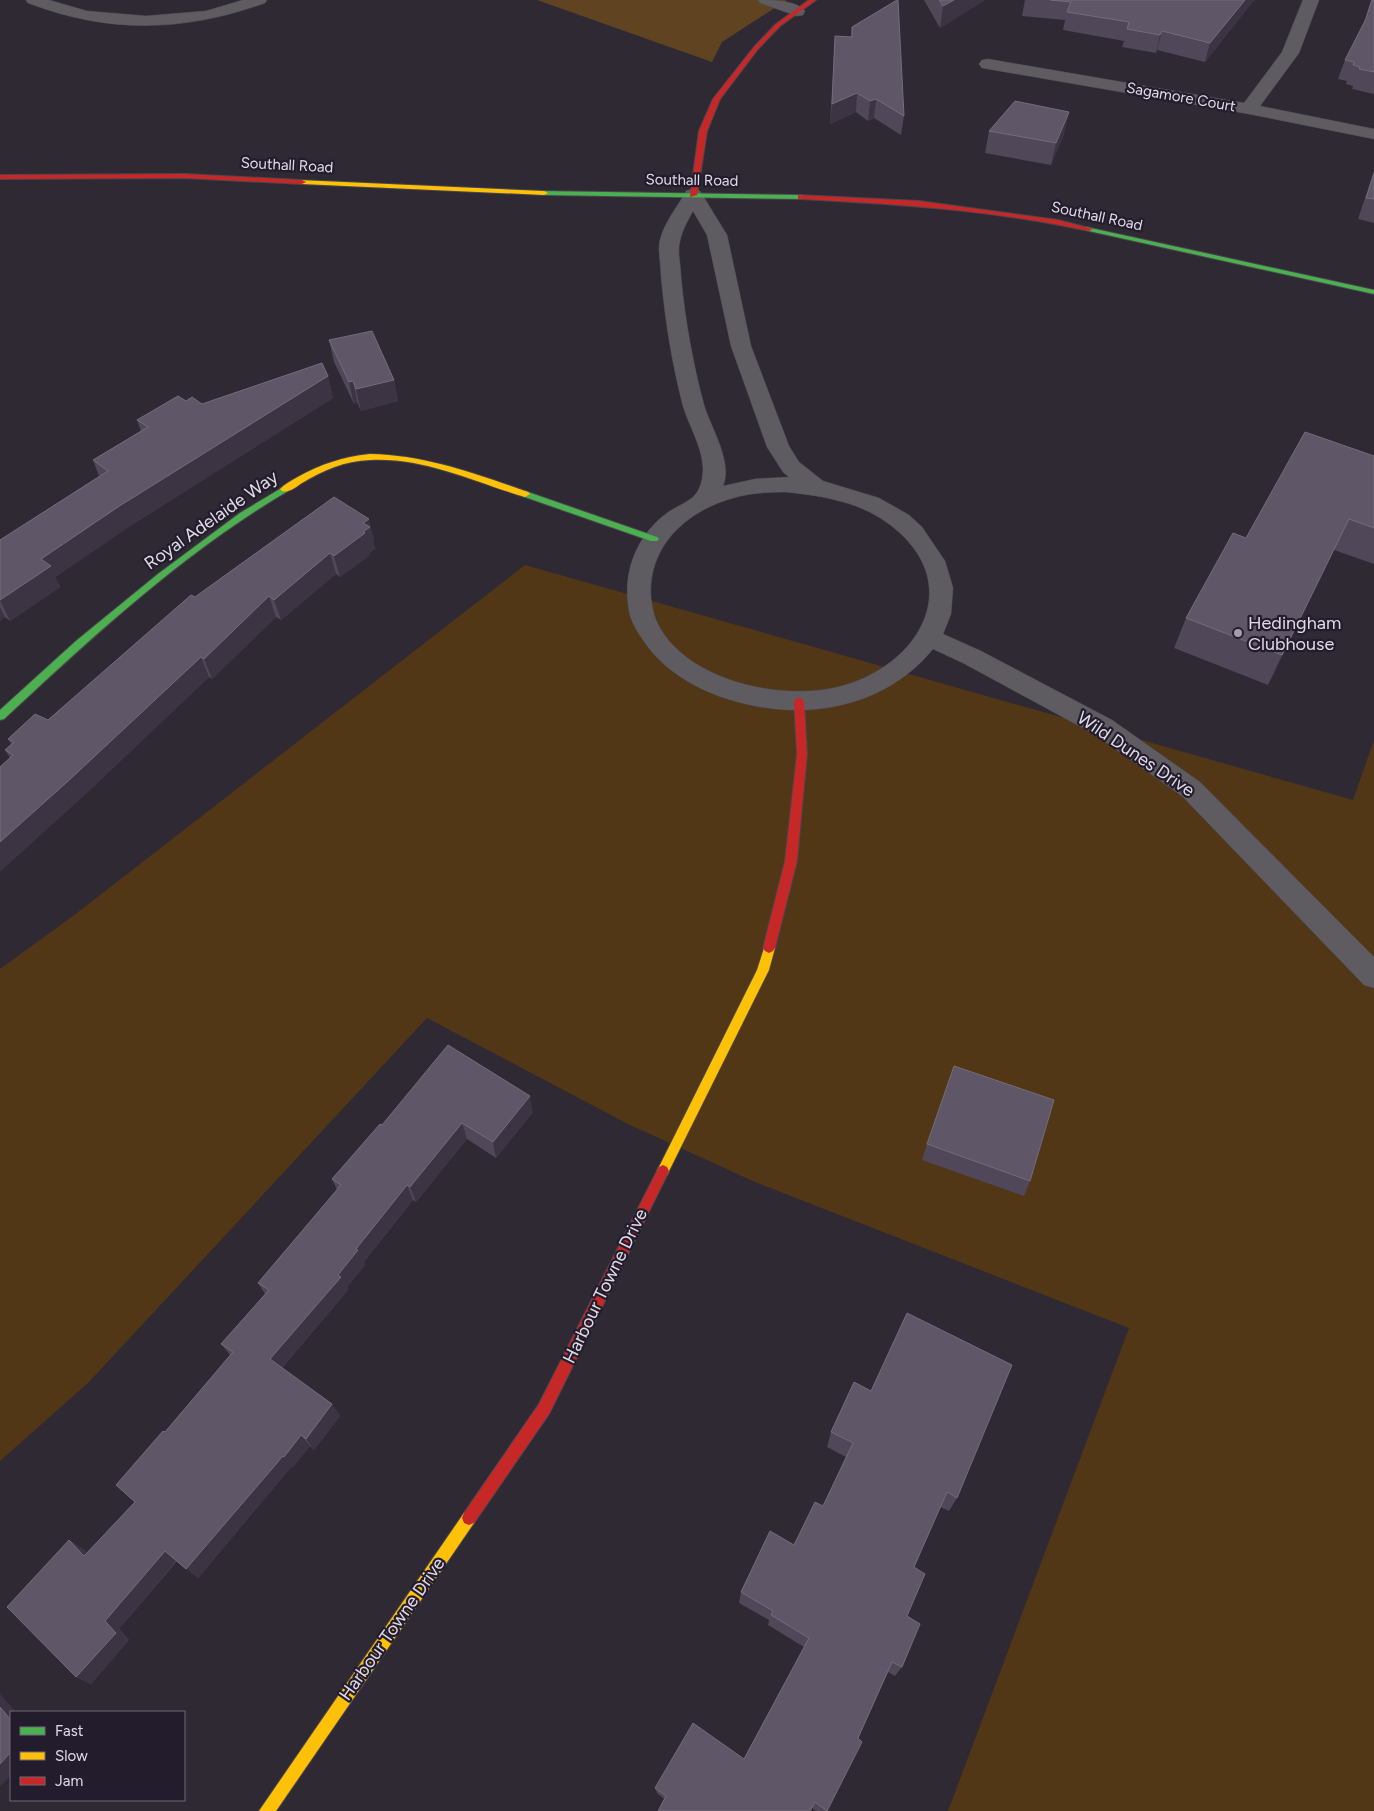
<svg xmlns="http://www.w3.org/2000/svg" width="1374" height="1811" viewBox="0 0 1374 1811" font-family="Figtree,sans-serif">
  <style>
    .green { fill: #513716 }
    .forest { fill: #604421 }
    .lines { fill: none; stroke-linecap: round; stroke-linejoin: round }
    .street-casing { stroke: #4a464f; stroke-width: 1 }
    .fast-casing { stroke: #4a464f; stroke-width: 2 }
    .slow-casing { stroke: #4a464f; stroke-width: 2 }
    .jam-casing { stroke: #4a464f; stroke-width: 2 }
    .street { fill: #5e5c60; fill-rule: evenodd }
    .fast { fill: #4caf50; fill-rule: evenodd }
    .slow { fill: #ffc107; fill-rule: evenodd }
    .jam { fill: #c62828; fill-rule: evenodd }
    .wall { fill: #504759 }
    .shaded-wall { fill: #3c3443 }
    .building { fill: #5f5768; stroke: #746c7c }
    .poi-dot { fill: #a29da8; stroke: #231c2d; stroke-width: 2 }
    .labels { text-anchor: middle; stroke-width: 4.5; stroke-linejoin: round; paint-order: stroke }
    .far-street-label { font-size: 15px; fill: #e0dbe7; stroke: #231c2d }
    .street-label { font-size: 18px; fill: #e0dbe7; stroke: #231c2d }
    .poi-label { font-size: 18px; fill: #e0dbe7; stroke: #231c2d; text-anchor: start }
  </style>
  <rect width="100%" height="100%" fill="#2e2933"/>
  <path class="green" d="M525 565 1353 800 1374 740V1811H948L1129 1328 755 1182 628 1124 427 1018 89 1382 0 1461V969L73 916Z"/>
  <path class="forest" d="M537 0H787L722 42 712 62Z"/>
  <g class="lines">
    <g class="street-casing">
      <path id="street" d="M26 0H49L87 11 146 16 206 11 243 0H267L265 3C184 32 109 34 28 3Z
        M758 0C772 0 796 0 805 11L803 15 797 16 760 3Z
        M1303 0H1319L1299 53 1260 106 1374 129V139L1249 114 988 69 982 68 979 64 982 60 988 59 1244 103 1282 52Z
        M693 189 700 191 727 235 751 346 789 446 799 462 823 481 879 498 909 515 922 527 945 561 953 588 951 614 943 634 981 651 1112 720 1200 782 1374 957V988L1364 985 1182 796 1094 734 963 663 933 649C907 681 871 700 832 707 769 719 679 696 643 640 637 631 631 622 629 611 622 573 636 536 667 513 675 507 689 502 695 495 701 488 703 478 703 468 702 446 689 426 683 406 672 364 665 319 661 276 661 266 659 256 659 247 660 229 675 210 684 195L686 191ZM693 211 707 235 731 346 767 447 783 472 789 477 755 479 723 486C733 462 711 428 704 405 693 364 685 320 681 277 681 267 678 256 679 247 680 234 687 222 693 211ZM786 492C824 496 862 502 893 527 970 589 913 672 833 688 775 700 682 679 656 620 653 613 652 605 651 598 647 547 686 511 733 498 750 493 768 492 786 492Z"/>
    </g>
    <g class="fast-casing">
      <path id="fast" d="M541 191 801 195 805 197 801 199 544 195 540 193Z
        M1086 227 1374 290V294L1089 231 1085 229Z
        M285 486 288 487V491C184 552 92 637 4 719L0 720V710L76 641 158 574 240 513Z
        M525 491 657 537 659 539 657 541H651L522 496V492Z"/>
    </g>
    <g class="slow-casing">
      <path id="slow" d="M299 180 544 191 548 193 544 195 302 184 298 182Z
        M370 454C426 455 476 474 528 492L530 494 525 497C474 482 424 457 370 460 344 461 324 470 302 483 296 487 289 493 282 491L280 489C285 484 291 481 296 478 321 464 342 457 370 454Z
        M769 943 773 945 775 948 769 970 667 1175 663 1177 659 1175 657 1171 659 1167 757 970 765 945Z
        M469 1511 474 1513 476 1518 474 1523 276 1811H259L464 1513Z"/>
    </g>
    <g class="jam-casing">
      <path id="jam" d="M809 0H816L780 26 758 49 720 99 707 131 697 195 690 197 699 131 713 99 754 47 776 24Z
        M185 174 302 180 306 182 302 184 185 178 0 179V175Z
        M798 195 919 201 1058 220 1093 229 1089 231C994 210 897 204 801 199H798Z
        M799 697 804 701 807 754 797 861 775 948 773 951 769 953 765 951 763 948 785 861 797 754 794 701Z
        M663 1165 667 1167 669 1171 667 1175 549 1414 474 1523 469 1525 464 1523 462 1518 464 1513 539 1404 659 1167Z"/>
    </g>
    <use href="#street" class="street"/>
    <use href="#fast" class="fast"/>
    <use href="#slow" class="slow"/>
    <use href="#jam" class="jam"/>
  </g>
  <path class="wall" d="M924 0H985L940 28Z
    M1025 0H1254L1205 62 1157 50 1156 53 1122 47 1124 41 1063 30 1065 20 1022 16Z
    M1371 0H1374V94L1352 89 1353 86 1346 84 1347 81 1338 79 1345 60 1364 22Z
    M852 27 904 116 901 135 874 118 868 121 856 112 830 124 835 36 851 37Z
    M1069 112 1064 134 1051 165 985 153 989 131Z
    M1374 171V223L1358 219Z
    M329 340 394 380 398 401 361 411 357 402 354 404 334 362Z
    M328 376 333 398 130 526 55 577 60 587 10 621 5 617 0 621V540L99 476 93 460 141 431 137 420 186 401 202 404Z
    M1374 456V564L1334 550 1268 685 1174 648 1186 618 1246 538Z
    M334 497 374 540 373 541 375 549 369 553 370 555 340 577 336 574 281 620 276 617 212 679 209 677 76 803 10 758 5 750 11 744 8 739 48 720Z
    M533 1112 496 1158 467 1139 416 1202 413 1200 364 1262 365 1265 347 1287 348 1290 282 1368 332 1404 340 1416 314 1450 310 1446 293 1467 292 1466 198 1578 177 1561 119 1629 129 1640 91 1684 76 1677 69 1540 83 1549 87 1553 135 1502 165 1432 230 1355 221 1344 265 1294 258 1283 337 1190 332 1179 382 1125Z
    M927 1144 1030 1181 1024 1196 922 1160Z
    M831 1432 957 1498 949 1511 940 1507 914 1567 907 1616 902 1667 895 1676 888 1672 858 1738 827 1811H816L812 1808 664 1799 657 1793 655 1788 744 1759 804 1647 768 1625 769 1620 739 1603 741 1592 794 1545 823 1506 846 1457 827 1447Z"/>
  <path class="shaded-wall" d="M954 0H985L940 28 943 6Z
    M1245 0H1254L1205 62 1210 43Z
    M1162 31 1157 50 1156 53 1160 35Z
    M857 93 856 112 830 124 832 104Z
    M876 99 874 118 868 121 870 101Z
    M1069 112 1064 134 1051 165 1056 143Z
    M328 376 333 398 130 526 55 577 60 587 10 621 0 600 41 559 121 505Z
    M394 380 398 401 361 411 356 389Z
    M353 381 357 402 354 404 349 382Z
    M369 519 374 540 373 541 375 549 369 553 370 555 340 577 334 556 363 523Z
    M1349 519 1334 550 1268 685 1282 655Z
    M330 553 336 574 281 620 274 600Z
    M269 596 276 617 212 679 204 659Z
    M0 607 5 617 0 621Z
    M201 657 209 677 76 803 0 872V842Z
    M530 1096 533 1112 496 1158 493 1142Z
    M462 1123 467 1139 416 1202 410 1187Z
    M407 1185 413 1200 364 1262 365 1265 347 1287 348 1290 279 1371 270 1359 338 1275 356 1249Z
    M332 1404 340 1416 314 1450 306 1439Z
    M301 1435 310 1446 293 1467 284 1457Z
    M283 1456 292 1466 198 1578 186 1569Z
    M69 1540 83 1549 98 1565 84 1556Z
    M165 1551 177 1560 119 1629 129 1640 91 1684 76 1677 105 1621Z
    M0 1694 16 1712H11V1720L0 1707Z
    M11 1752V1775L0 1787V1764Z"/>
  <path class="building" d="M897 0H898L904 116 876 99 870 101 857 93 832 104 835 36 852 37V27Z
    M939 0H954L943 6Z
    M1050 0H1245L1210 43 1162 31 1160 35 1127 29 1129 22 1067 12 1071 2Z
    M1372 0H1374V72L1359 69 1360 67 1353 65 1354 62 1345 60 1366 19Z
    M1015 101 1069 112 1056 143 989 131Z
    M1374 173V199L1366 198Z
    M372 331 394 380 356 389 353 381 349 382 329 340Z
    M322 363 328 376 121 505 41 559 51 566 0 600V540L108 471 93 460 148 427 137 420 178 396 186 401 192 397 202 404Z
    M1305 432 1374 456V528L1349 519 1282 655 1186 618 1233 533 1246 538Z
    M334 497 369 519 363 523 370 527 363 532 365 533 334 556 330 553 274 600 269 596 204 659 201 657 66 783 0 842V767L13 755 5 750 14 742 8 739 35 714 48 720 191 595 195 597Z
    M448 1045 530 1096 493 1142 462 1123 410 1187 407 1185 356 1249 358 1250 338 1275 341 1277 270 1359 332 1404 306 1439 301 1435 284 1457 283 1456 186 1569 165 1551 105 1621 116 1633 76 1677 7 1607 69 1540 84 1556 135 1502 116 1485 163 1431 165 1432 233 1352 221 1344 269 1290 258 1283 341 1185 332 1179 380 1124 382 1125Z
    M954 1066 1054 1100 1030 1181 927 1144Z
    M907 1313 1012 1365 957 1498 947 1492 914 1567 925 1574 907 1616 920 1624 902 1667 892 1662 858 1738 862 1742 827 1811 815 1802 810 1811H658L666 1796 655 1788 693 1723 744 1759 809 1638 771 1615 773 1611 741 1592 770 1531 794 1545 815 1502 823 1506 853 1443 831 1432 854 1382 871 1391Z
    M0 1707 11 1720V1752L0 1764Z"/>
  <circle class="poi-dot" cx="1238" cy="633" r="5"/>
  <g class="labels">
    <g class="far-street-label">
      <text transform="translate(1181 97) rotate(10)" y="5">Sagamore Court</text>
      <text transform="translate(287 165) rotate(3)" y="5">Southall Road</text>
      <text transform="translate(692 180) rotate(1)" y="5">Southall Road</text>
      <text transform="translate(1097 216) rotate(12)" y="5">Southall Road</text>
    </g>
    <g class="street-label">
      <text transform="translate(211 520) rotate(-35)" y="6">Royal Adelaide Way</text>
      <text transform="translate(1136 754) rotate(34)" y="6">Wild Dunes Drive</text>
      <text transform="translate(605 1286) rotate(-64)" y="6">Harbour Towne Drive</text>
      <text transform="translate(392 1629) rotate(-55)" y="6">Harbour Towne Drive</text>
    </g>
    <g class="poi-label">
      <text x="1248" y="629">Hedingham<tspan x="1248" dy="21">Clubhouse</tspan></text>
    </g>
  </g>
  <rect x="10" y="1711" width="175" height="90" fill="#231c2d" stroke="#6f6877"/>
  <rect x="20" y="1727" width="25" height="8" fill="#4caf50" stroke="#6f6877"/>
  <text x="55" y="1736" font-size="15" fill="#e0dbe7">Fast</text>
  <rect x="20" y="1752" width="25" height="8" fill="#ffc107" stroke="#6f6877"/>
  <text x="55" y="1761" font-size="15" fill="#e0dbe7">Slow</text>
  <rect x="20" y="1777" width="25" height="8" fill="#c62828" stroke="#6f6877"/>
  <text x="55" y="1786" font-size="15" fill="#e0dbe7">Jam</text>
</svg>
